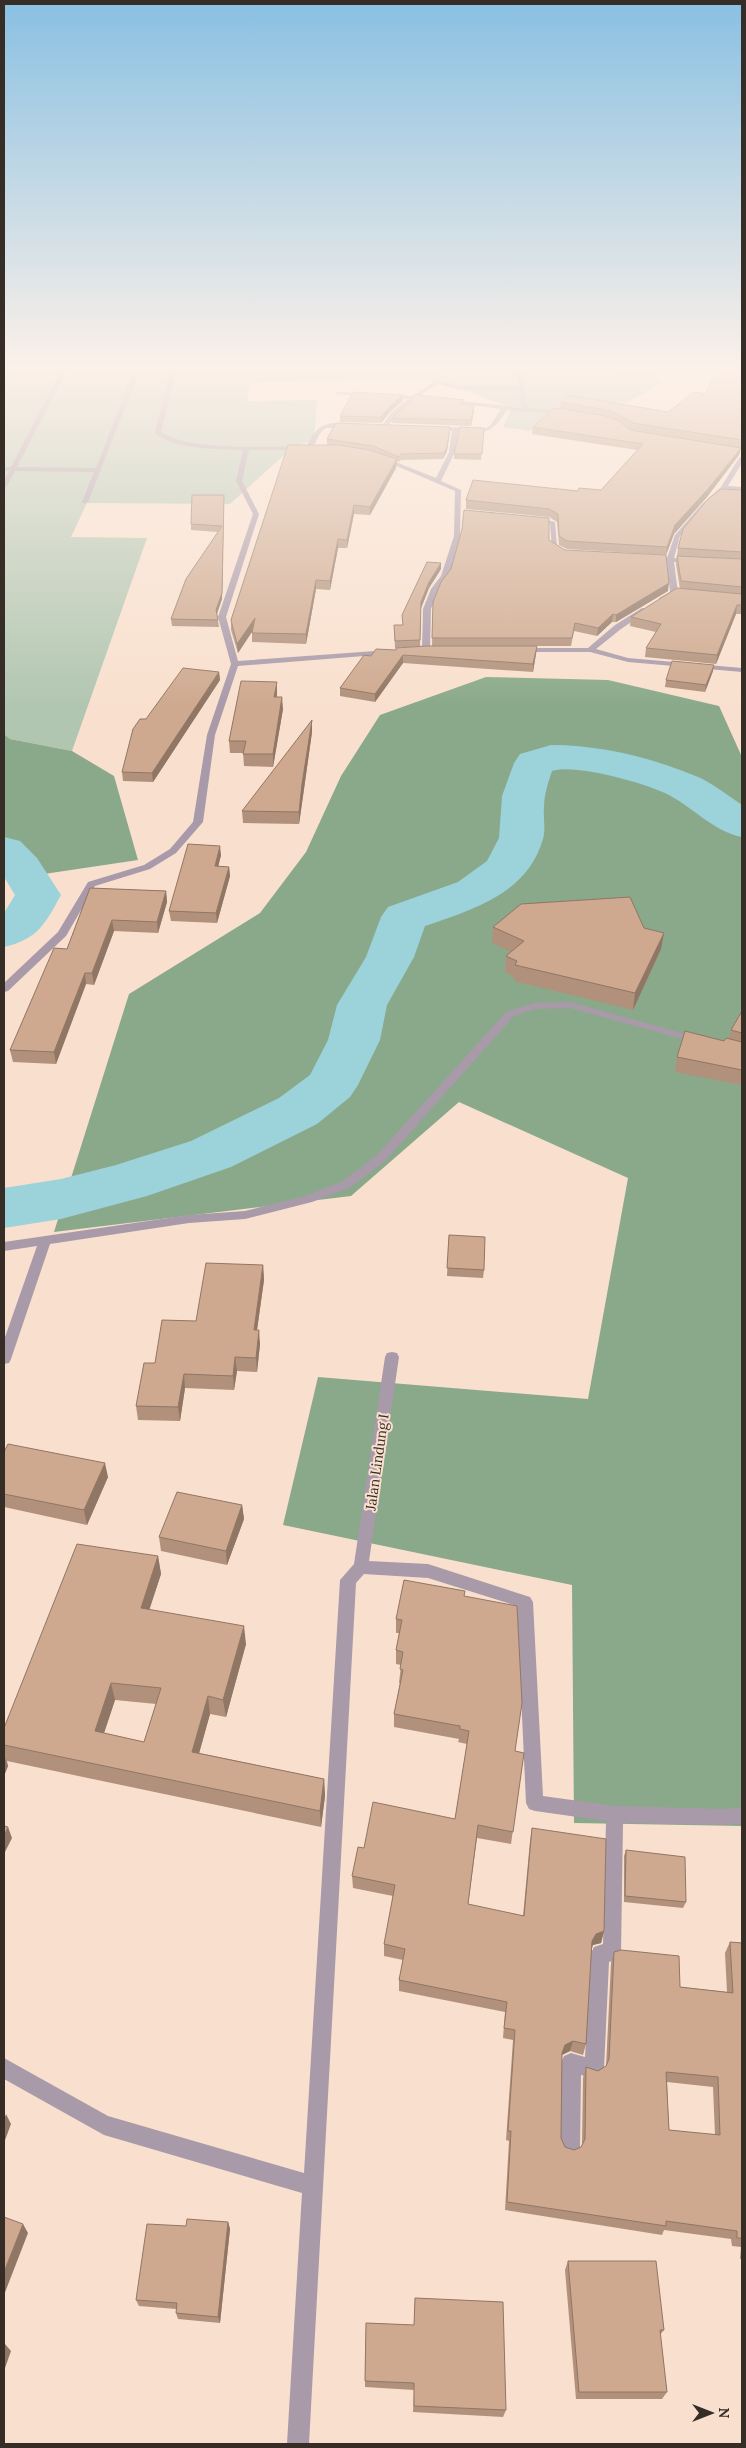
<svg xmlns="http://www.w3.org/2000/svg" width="746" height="2448" viewBox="0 0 746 2448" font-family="Lora,serif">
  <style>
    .green { fill: #b1c6b1 }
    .forest { fill: #8aa98a }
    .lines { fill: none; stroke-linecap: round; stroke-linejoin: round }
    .river { fill: #9cd2da; fill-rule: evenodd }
    .minor { fill: #a89aa9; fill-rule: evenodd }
    .wall { fill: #b1917b; fill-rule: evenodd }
    .shaded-wall { fill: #907664 }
    .building { fill: #cea98f; stroke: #907664; fill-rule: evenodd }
    .labels { text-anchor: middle; stroke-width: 4; stroke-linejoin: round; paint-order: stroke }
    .street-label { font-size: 14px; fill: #372d27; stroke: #f9e0ce }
  </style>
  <rect width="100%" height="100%" fill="#f9e0ce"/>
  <path class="green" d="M4 365H650L661 383 626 403 566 399 546 433 503 427 512 408 469 392 424 379 251 382 247 401 317 400 314 440 293 447 230 504 87 503 71 537 147 538 72 751 10 739 4 734Z"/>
  <path class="forest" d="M486 677 608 680 719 706 742 757V1826L574 1823 572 1585 283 1525 318 1377 588 1399 628 1178 459 1102 351 1196 54 1232 129 994 260 913 306 852 341 776 380 715Z
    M4 734 10 739 72 751 114 776 138 860 24 877 4 860Z"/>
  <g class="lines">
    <path class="river" d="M551 745C599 745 649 757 693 775 710 781 727 795 742 805V837C712 831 692 806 665 793 644 783 574 763 552 771 548 783 544 795 544 808 543 818 546 829 543 839 527 894 474 909 425 926L414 957 387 1005 380 1040 358 1085 350 1097 317 1124 231 1167 147 1196 61 1219 4 1228V1188L61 1179 116 1165 191 1141 279 1098 310 1075 328 1040 337 1005 366 957 381 917 388 907 458 882 487 861 499 838 502 796 514 763 520 754Z
      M4 837 20 841 37 858 61 895C45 924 38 939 4 947V913L15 895 4 877Z"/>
    <path class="minor" d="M64 365H70L17 467 96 468 136 365H142L88 502 85 504 82 502 94 472 15 471 7 486 4 488V480L9 471H4V467H11Z
      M171 365H177L161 432C190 452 271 446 307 446 314 431 320 423 338 423 344 424 349 423 354 426L351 428H326C317 433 317 445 309 450H249L242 481 259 514 226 617 238 661 389 650 393 652 389 654 238 666 215 735 203 822 176 853 150 869 95 886 66 936 8 991 4 992V983L58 932 88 882 144 865 170 849 193 822 207 735 231 664 218 617 253 514 236 481 243 450C218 449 174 450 155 433Z
      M437 365 607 366 610 368 607 370 521 369 528 408 565 412 567 415 507 410C489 436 488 432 458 431L455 452 441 481 461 490 460 536 449 576 439 589 431 609 430 650 426 652 422 650 423 609 431 589 441 576 454 536 455 491 378 458 383 457 436 478 449 452 452 431 433 430 431 427 486 428 490 426 501 409 442 401 415 399 384 429 381 427 392 412 408 399 335 394 338 392 412 396 437 380 459 386 519 387 516 369 435 368ZM438 384 459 390 519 391 522 408 419 396Z
      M742 456V463L728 486 742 487V491L726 490 706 506 680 536 674 558 692 559 696 561 692 563 674 562 678 593 665 602H659V598L670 592 667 562 650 561 646 559 650 557 667 558 675 535 702 504 721 487 739 458Z
      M533 517 555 522 557 546 568 551V555H562L552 548 550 524 531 520V518Z
      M642 608 649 610 621 629 596 649 628 658 742 668V672L628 662 590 652H521L517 650 521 648H588L615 625Z
      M570 1002 704 1039 706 1041 700 1044 570 1008 535 1009 514 1016 384 1162 349 1188 312 1202 245 1219 189 1223 50 1244 11 1359 9 1363 4 1364V1340L37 1246 4 1251V1242L189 1215 245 1211 305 1196 341 1182 376 1156 506 1012 534 1003Z
      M392 1352 397 1353 399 1357 369 1561 428 1564 530 1597 533 1602 543 1796 615 1806 726 1809 742 1807V1823L726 1825 623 1823 621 1953 618 1959 609 1962 604 2069 601 2076 594 2079 581 2075 580 2148 577 2155 570 2158 563 2155 560 2148 561 2063 564 2056 571 2053 585 2057 591 1953 594 1947 603 1944 606 1821 535 1811 529 1809 526 1803 517 1606 428 1578 364 1574 356 1583 309 2444H287L302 2193 104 2135 4 2079V2058L108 2116 304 2173 340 1580 354 1564 385 1357 387 1353Z"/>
  </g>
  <path class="wall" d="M742 365V448H741L739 455 707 497 674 534 666 555 567 549 559 545 557 522 549 517 466 509V500L578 491 601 490 637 450 532 434 533 427 560 408 561 402 668 412 705 394Z
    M464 400 463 404 474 411 471 426 392 423V418Z
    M403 401 391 411 381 423 340 422V416Z
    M484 428 481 460 454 459V454Z
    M450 433 447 451 443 459 401 460 399 462 397 461 396 468 370 515 354 514 347 548H338L330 590 316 589 306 644 252 642V632L238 653 231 630V620L327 445V439Z
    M742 490V614H736L716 664 645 657 646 648 656 632 630 626 631 617 680 589 676 564 678 548Z
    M224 501 222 599 217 614 219 627 172 626 171 619 218 532 191 530V524Z
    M549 540 565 550 668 591 616 622H612L597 636 574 631 571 646H537L536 654 533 672 403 663 375 702 340 696V688L371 656 407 647 395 648 394 625H403L402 615 441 569 429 588 421 608 420 646H432L433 602Z
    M713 671 705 692 665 687 666 680Z
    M219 672 220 680 153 782 123 781 122 772 146 719Z
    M277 694V697L283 709 273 767 244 766 243 753H230L229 741Z
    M312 732 303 796 299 824 243 823 242 811Z
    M221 855 218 866 229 867 230 876 217 923 171 921 169 911Z
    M90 888 166 891 167 902 158 933 114 931 94 985 86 984 56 1064 13 1062 10 1050 67 949Z
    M493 927 644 928 664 933 661 949 633 1010 514 981V977L505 972 506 956 511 952 492 943Z
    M742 1011V1085L675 1072 677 1057 729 1039 731 1030Z
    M449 1235 484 1270 483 1278 447 1276Z
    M263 1265 264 1280 257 1330 260 1344 257 1372 237 1371 234 1390 185 1388 180 1421 138 1420 136 1406 155 1363 196 1321Z
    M4 1452 108 1477 87 1525 4 1507Z
    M242 1505 244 1519 227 1565 161 1551 159 1537Z
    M158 1556 161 1574 149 1610 246 1644 226 1717 210 1714 199 1753 324 1779 325 1796 321 1827 7 1761 8 1766 4 1776V1728ZM115 1700 156 1704 144 1742 104 1733Z
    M464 1596 515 1751 524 1753 511 1844 477 1838 468 1905 523 1916 530 1841 532 1828 604 1931 601 1943 593 1945 592 1948 586 2044 583 2055 570 2051 562 2055V2056L561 2138 565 2147 574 2150 581 2147 582 2145 583 2078 586 2067 598 2071 606 2067 611 1963 614 1952 680 1987 727 1992 725 1953 730 1942 742 1943V2259H740L741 2247 732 2246 731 2239 664 2230 662 2235 505 2210 509 2141 506 2140 513 2040 503 2038 505 2012 399 1991V1980L403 1960 384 1956V1944L393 1896 353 1888 352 1876 364 1848 455 1819 467 1744 458 1742 459 1739 394 1727V1714L400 1683H399L401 1665 396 1664V1650L399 1633H396V1619ZM667 2082 713 2087 715 2135 669 2130Z
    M626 1850 686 1902 683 1908 624 1902V1856Z
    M228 2222 230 2229 220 2323 178 2319 176 2313V2309L139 2306 136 2300 186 2226Z
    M568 2261 664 2330 660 2335 667 2392 662 2399H576L565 2270Z
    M415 2298 506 2410 503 2417 413 2412 414 2390 365 2387 366 2323 414 2325Z"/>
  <path class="shaded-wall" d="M403 395V401L391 411 381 423V417L391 405Z
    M474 405V411L471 426V420Z
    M450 427 447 451 443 459 444 453Z
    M741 448 739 455 707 497 674 534 666 555 667 547 675 525Z
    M397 459 396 468 370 515V507Z
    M224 495 222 599 216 616V610Z
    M354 505V514L347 548V540Z
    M338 539V548L330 590V581Z
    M441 563V569L429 588 421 608 420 646 421 602 429 582Z
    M316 580V589L306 644V634Z
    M669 583 668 591 616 622V615Z
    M737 605 736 614 716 664 717 655Z
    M613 614 612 622 597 636 598 628Z
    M255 618V627L238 653 237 644Z
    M537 646 536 654 533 672V664Z
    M403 655V663L375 702V694Z
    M714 665 713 671 705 692 706 685Z
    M219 672 220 680 153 782 152 773Z
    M277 682V694L275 709 274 697Z
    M282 697 283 709 273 767V754Z
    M312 720V732L303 796 299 824V812L302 784Z
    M220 846 221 855 216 876 215 866Z
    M229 867 230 876 217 923 216 913Z
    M166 891 167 902 158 933 157 922Z
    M112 920 114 931 94 985 92 973Z
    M664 933 661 949 633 1010 635 993Z
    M85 973 86 984 56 1064 54 1052Z
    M263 1265 264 1280 255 1344 254 1330Z
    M259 1330 260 1344 257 1372 256 1358Z
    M235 1357 237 1371 234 1390 233 1376Z
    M184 1374 185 1388 180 1421 178 1407Z
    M105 1463 108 1477 87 1525 84 1510Z
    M242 1505 244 1519 227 1565 226 1551Z
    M158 1556 161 1574 144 1626 141 1608Z
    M244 1626 246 1644 226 1717 223 1700Z
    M111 1683 115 1700 99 1748 95 1731Z
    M208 1696 210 1714 195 1768 192 1752Z
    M4 1755 8 1766 4 1776Z
    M324 1779 325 1796 321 1827 320 1811Z
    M8 1827 12 1838 4 1854V1836Z
    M604 1931 601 1943 593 1945 589 1953 592 1941 596 1934Z
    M573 2041 570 2051 562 2055 559 2063 562 2053 565 2045Z
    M6 2114 11 2124 4 2143V2120Z
    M228 2222 230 2229 220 2323 218 2317Z
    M23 2224 28 2233 4 2295V2272Z
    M5 2344 11 2351 4 2371V2348Z"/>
  <path class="building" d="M720 365H742V440L633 423 612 411 561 402 568 395 668 412 694 392 705 394Z
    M353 392 403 395 391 405 381 417 340 416Z
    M416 395 464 400 460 404 474 405 471 420 392 418Z
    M554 408 563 409 605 416 619 421 630 430 741 448 708 489 675 525 667 547 567 541 559 536 558 514 549 509 466 500 473 480 578 491 579 488 601 490 643 444 533 427Z
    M336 423 450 427 447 446 444 453 401 454 399 457 373 446 327 439Z
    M460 427 484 428 482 454H454Z
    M288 445H339L369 450 397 459 370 507 354 505 347 540 338 539 330 581 316 580 306 634 252 633 255 618 237 644 231 620Z
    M721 489 742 490V552L678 548 683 529 708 499Z
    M192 495H224L222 593 216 610 218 620 171 619 186 579 222 526 191 524Z
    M464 510 549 518V540L565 550 666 555 669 583 616 615 613 614 598 628 575 623 572 638H432L433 602 441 582 451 569 462 529Z
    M677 556 742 559V587L681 581Z
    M427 562 441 563 429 582 421 602 420 640 395 641 394 625H403L402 615Z
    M677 588 742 594V605H737L717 655 646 648 661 624 631 617Z
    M426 646H537L533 664 403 655 375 694 340 688 364 655 371 656 376 649 396 650V648Z
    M672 661 714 665 706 685 666 680Z
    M183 668 219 672 152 773 122 772 133 729 140 719H146Z
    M241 681 277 682 274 697H282L273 754H243L246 741H229Z
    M312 720 302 784 299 812 242 811Z
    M188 844 220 846 215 866 229 867 216 913 169 911Z
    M90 888 166 891 157 922 112 920 92 973H85L54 1052 10 1050 54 948 67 949Z
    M630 897 644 928 664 933 635 993 515 965 517 961 506 956 524 941 493 927 521 904Z
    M742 1011V1033L731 1030Z
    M685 1031 724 1041 726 1038 742 1042V1070L677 1057Z
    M449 1235 485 1237 484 1270 447 1268Z
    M206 1263 263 1265 254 1330H259L256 1358 235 1357 233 1376 184 1374 178 1407 136 1406 144 1363H155L162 1320 196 1321Z
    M8 1444 105 1463 84 1510 4 1494V1452Z
    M177 1492 242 1505 226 1551 159 1537Z
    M77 1544 158 1556 141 1608 244 1626 223 1700 208 1696 192 1752 324 1779 320 1811 4 1745V1728ZM111 1683 161 1688 144 1742 95 1731Z
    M404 1580 465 1591 464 1596 517 1606 522 1703 515 1751 524 1753 513 1832 478 1825 468 1904 524 1916 532 1828 606 1839 604 1931 596 1934 592 1941 586 2044 573 2041 565 2045 562 2053 561 2138 565 2147 574 2150 581 2147 585 2139 586 2067 598 2071 606 2066 609 2059 614 1952 621 1950 679 1956 680 1987 733 1993 730 1942 742 1943V2238H737V2231L666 2221V2226L507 2202 511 2131H508L515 2030 504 2028 507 2002 399 1980 405 1949 384 1944 395 1885 352 1876 358 1847 364 1848 373 1802 455 1819 469 1731 460 1729V1726L394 1714 403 1670 400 1669 403 1652 396 1650 402 1620 396 1619ZM666 2072 718 2077 720 2135 669 2130Z
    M4 1826 8 1827 4 1836Z
    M626 1850 685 1857 686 1902 625 1896Z
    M4 2217 23 2224 4 2272Z
    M187 2219 228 2222 218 2317 176 2313 177 2303 136 2300 147 2224 186 2226Z
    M568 2261H656L664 2330H660L667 2392H579Z
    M415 2298 503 2302 506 2410 414 2406V2383L365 2381 366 2323 414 2325Z"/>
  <linearGradient id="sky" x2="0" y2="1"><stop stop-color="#89c0e2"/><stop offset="0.52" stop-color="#fcf1e9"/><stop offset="1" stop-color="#fcf1e9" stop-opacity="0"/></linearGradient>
  <rect width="746" height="707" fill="url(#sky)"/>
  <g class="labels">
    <g class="street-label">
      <text transform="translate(377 1462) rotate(-82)" y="5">Jalan Lindung I</text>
    </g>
  </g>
  <rect width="746" height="2448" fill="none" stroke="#372d27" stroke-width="10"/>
  <g transform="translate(711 2413) rotate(90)" stroke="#f9e0ce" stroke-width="4" paint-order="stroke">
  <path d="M0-4L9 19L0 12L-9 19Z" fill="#372d27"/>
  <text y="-8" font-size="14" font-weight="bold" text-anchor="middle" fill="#372d27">N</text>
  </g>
</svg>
